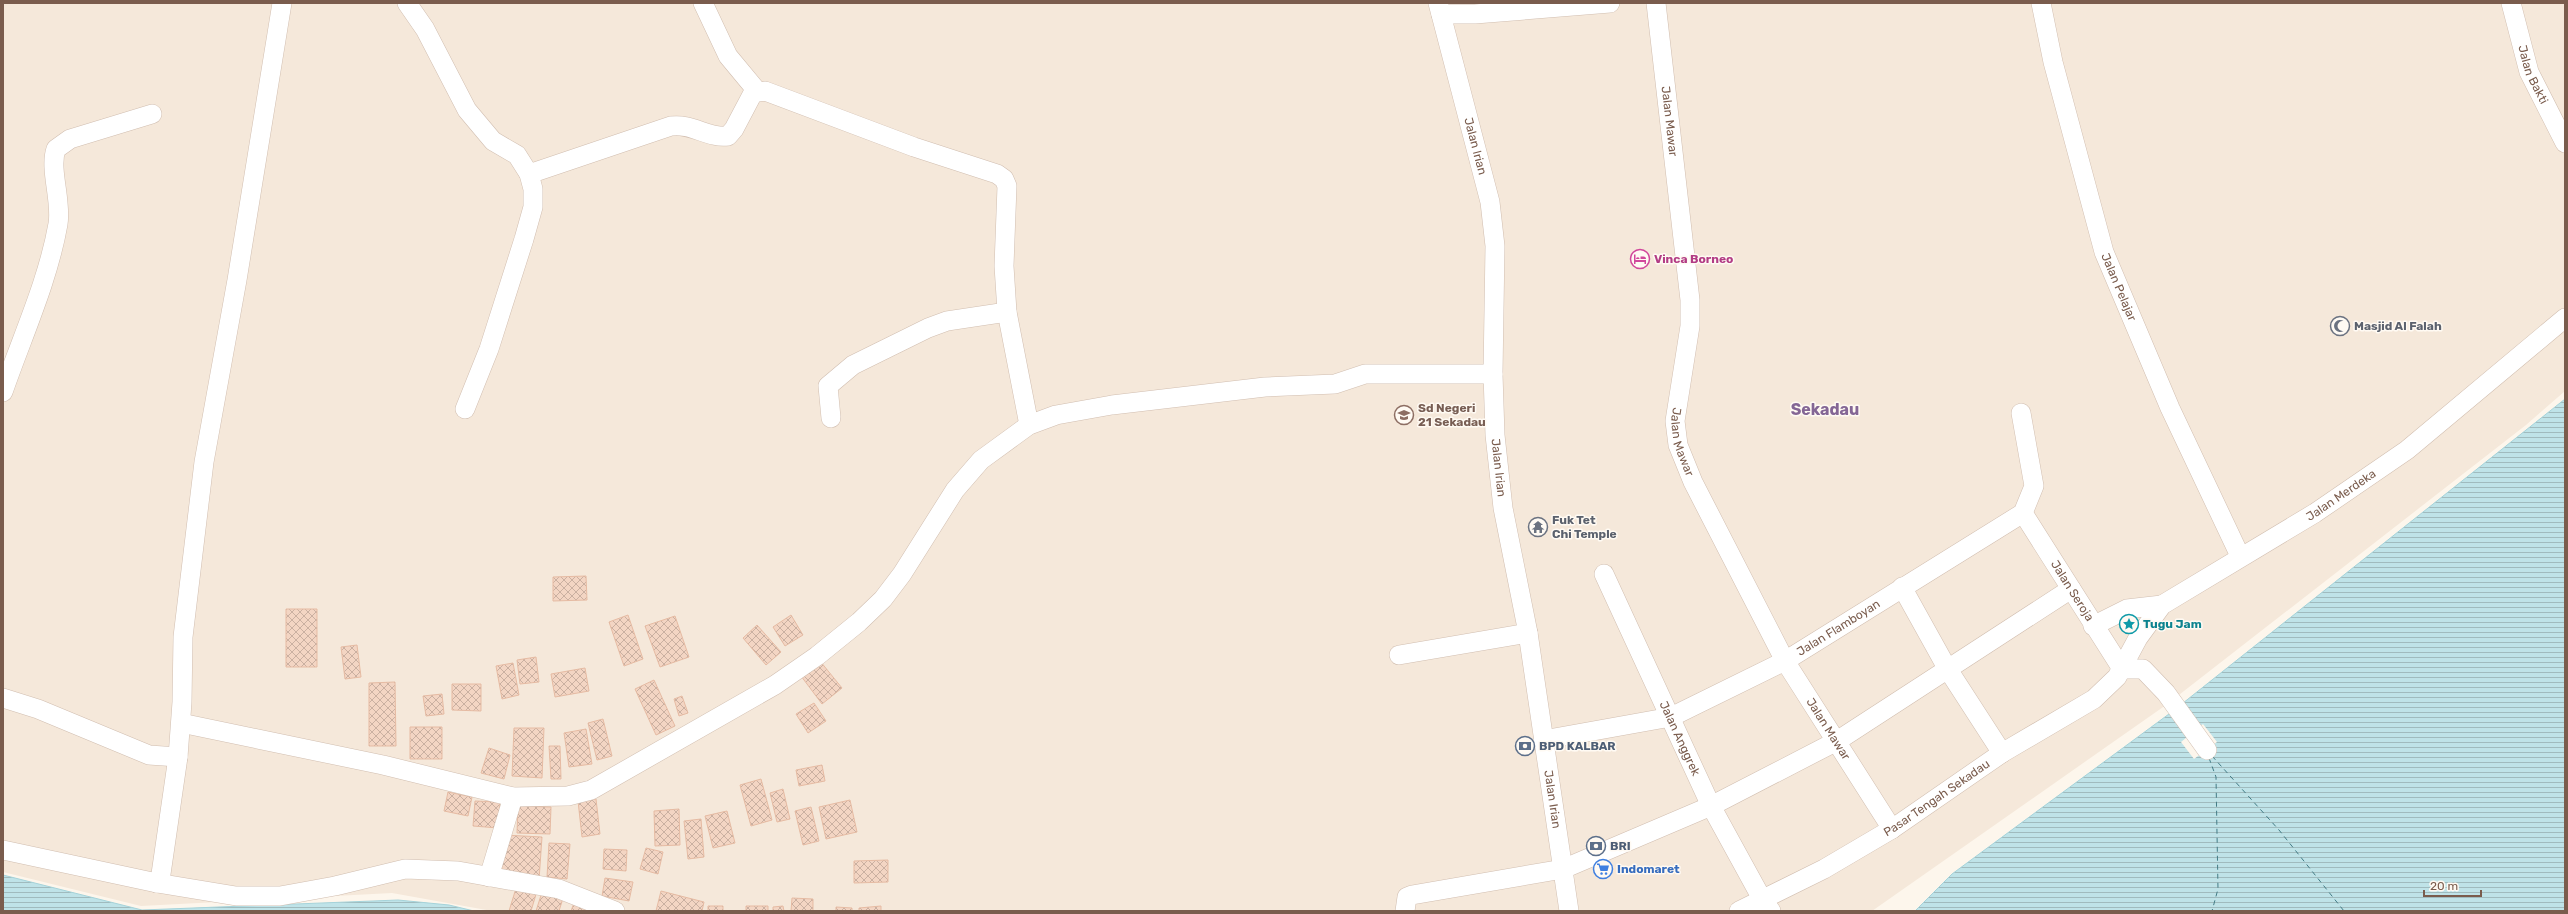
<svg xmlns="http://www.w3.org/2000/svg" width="2568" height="914" viewBox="0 0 2568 914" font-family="Rubik,sans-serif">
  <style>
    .residential { fill: #f5e8da }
    .water { fill: url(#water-rules); stroke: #a5d3da }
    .pier { fill: #fdf6ec }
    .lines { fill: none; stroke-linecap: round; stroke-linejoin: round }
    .ferry { stroke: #437c86; stroke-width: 1; stroke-dasharray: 5 4; stroke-linecap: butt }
    .building { fill: url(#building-cross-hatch); stroke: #e6bba3 }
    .minor-casing { stroke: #d1beb0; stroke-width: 20 }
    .minor { stroke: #fff; stroke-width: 19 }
    .labels { text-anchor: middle; stroke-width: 3; stroke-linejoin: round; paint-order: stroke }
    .street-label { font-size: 12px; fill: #7a5c4d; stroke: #fffaf3 }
    .hotel-label { font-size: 12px; font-weight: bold; fill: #b23c85; stroke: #fffaf3; text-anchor: start }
    .worship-label { font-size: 12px; font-weight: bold; fill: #5b616d; stroke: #fffaf3; text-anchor: start }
    .education-label { font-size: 12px; font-weight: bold; fill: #785e54; stroke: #fffaf3; text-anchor: start }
    .culture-label { font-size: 12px; font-weight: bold; fill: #0d838f; stroke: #fffaf3; text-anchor: start }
    .service-label { font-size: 12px; font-weight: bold; fill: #4e5e75; stroke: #fffaf3; text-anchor: start }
    .shop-label { font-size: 12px; font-weight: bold; fill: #366cbe; stroke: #fffaf3; text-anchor: start }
    .district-label { font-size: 16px; font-weight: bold; fill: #846695; stroke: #fffaf3 }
  </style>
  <defs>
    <pattern id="water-rules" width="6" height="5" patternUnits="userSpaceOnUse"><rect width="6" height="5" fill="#bfe3e8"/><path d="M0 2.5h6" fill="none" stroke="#a0bbbe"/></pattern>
    <pattern id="building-cross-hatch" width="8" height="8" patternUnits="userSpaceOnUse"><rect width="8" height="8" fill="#f3d5c3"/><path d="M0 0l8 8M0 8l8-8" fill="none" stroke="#cab0a1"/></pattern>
  </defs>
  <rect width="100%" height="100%" fill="#fdf6ec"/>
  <path class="residential" d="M3 3H2565V391L2526 425 2166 705 1872 911H492L392 893 141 906 3 872Z"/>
  <path class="water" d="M2565 399V911H1915L1952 874 2173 711Z
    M3 875 142 910 398 900 449 905 474 911H3Z"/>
  <path class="pier" d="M2203 724 2217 742 2194 759 2181 742Z"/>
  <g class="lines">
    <path class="ferry" d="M2212 756 2279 830 2344 911
      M2209 758 2216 777 2218 889 2212 911"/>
  </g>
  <path class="building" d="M586 576 587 600 553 601V577Z
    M286 609H317V667H286Z
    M628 615 643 659 624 666 609 622Z
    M791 615 803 635 785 646 773 627Z
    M675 616 689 657 660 667 645 626Z
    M757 625 781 652 766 665 743 638Z
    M357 645 361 677 345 679 341 647Z
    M536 657 539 682 520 684 517 660Z
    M820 661 842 688 822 704 801 676Z
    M513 663 519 695 502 699 496 666Z
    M585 668 589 691 555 697 551 674Z
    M654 680 675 726 656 735 635 689Z
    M395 682 396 746H369V683Z
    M452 684H481V711L452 710Z
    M442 694 444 714 426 716 423 696Z
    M682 696 688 713 679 716 674 699Z
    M814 703 826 721 808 733 796 714Z
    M603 719 612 756 597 760 588 723Z
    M410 727H442V759H410Z
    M514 728H544L542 778 512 776Z
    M586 729 592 764 569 767 564 733Z
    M549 746H560L561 779H551Z
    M489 748 510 755 504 779 481 773Z
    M822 765 825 781 799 786 796 770Z
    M761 779 772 820 751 826 740 785Z
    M783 789 790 819 777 822 770 793Z
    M448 792 472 797 468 816 444 811Z
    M596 799 600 834 582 837 578 801Z
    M850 800 857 832 826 839 819 807Z
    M475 801 500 802 498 828 473 826Z
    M518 806 551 807 550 834 517 833Z
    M811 807 819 841 803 845 795 811Z
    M679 809 680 845 655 846 654 811Z
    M727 811 735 843 713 848 705 816Z
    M701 819 704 857 688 859 684 821Z
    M504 835 542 837 539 880 501 877Z
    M549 843 570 844 567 879 547 877Z
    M646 848 663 852 658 874 640 869Z
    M604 849 627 850 626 871 603 869Z
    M888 860V882L854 883V861Z
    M605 878 633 882 629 901 602 896Z
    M517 885 537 891 531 911H509Z
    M543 889 564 895 559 911H536Z
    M661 891 704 902 702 911H656Z
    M792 898 813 899V911H791Z
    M574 903 589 909 588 911H571Z
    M708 906H723V911H708Z
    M746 906H768V911H746Z
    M783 906 784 911H773V907Z
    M881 906V911H859V908Z
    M836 907 852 908V911H836Z"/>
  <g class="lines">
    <g class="minor-casing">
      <g id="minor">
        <path d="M407 3 425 29 467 110 493 141 517 155 529 174 533 189V207L524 239 489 349 465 409"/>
        <path d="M703 3 728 56 757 91"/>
        <path id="s1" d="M1438 3 1490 202 1495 246 1493 374 1495 435 1503 508 1528 633 1569 911"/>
        <path id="s2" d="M1656 3 1690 300V326L1675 421 1678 445 1693 482 1785 661 1892 829"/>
        <path id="s3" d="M2041 3 2053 62 2104 252 2170 408 2240 556"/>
        <path id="s4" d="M2511 3 2529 72 2565 143"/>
        <path d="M1441 14H1475L1610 3"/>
        <path d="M529 174 671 126C692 123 709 139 728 136L734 129 753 93 765 91 914 147 997 174 1004 179 1007 186 1004 266 1007 312 1029 425"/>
        <path d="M3 392C22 337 48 281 58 224 62 201 49 169 56 149L70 139 152 114"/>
        <path d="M831 418 828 386 853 365 928 328 947 321 1007 312"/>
        <path id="s5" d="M2023 513 2122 669"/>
        <path id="s6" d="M1604 574 1711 806 1762 899 1771 911"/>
        <path d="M1902 587 1947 668 2002 753"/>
        <path d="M2093 626 2127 609 2162 605"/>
        <path d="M1399 655 1528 633"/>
        <path d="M2122 669H2143L2166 693 2207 750"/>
        <path d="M3 698 38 709 149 755 178 757"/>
        <path d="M181 723 383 765 513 797 568 796 591 790 775 685 817 656 859 622 883 599 902 574 955 490 981 460 1029 425 1056 415 1112 405 1265 387 1335 384 1365 374H1493"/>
        <path id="s7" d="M1543 740 1671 717 1785 661 2023 513 2034 486 2021 413"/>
        <path d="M3 850 157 883 236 896H280L335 886 405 869 458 871 559 889 615 911"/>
        <path d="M489 877 513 797"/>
        <path d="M157 883 161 874 178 757 182 702 183 637 204 462 237 280 282 3"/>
        <path d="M1405 911 1407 897 1412 895 1563 869 1711 806 1837 741 2071 589"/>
        <path id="s8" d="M1739 911 1824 869 1892 829 2002 753 2094 699 2117 677 2138 638 2162 605 2315 513 2407 450 2565 318"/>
      </g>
    </g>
    <use href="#minor" class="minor"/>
  </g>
  <defs>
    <g id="hotel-ring" transform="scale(1)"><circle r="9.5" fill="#fffaf3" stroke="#d1479c" stroke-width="1.5"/><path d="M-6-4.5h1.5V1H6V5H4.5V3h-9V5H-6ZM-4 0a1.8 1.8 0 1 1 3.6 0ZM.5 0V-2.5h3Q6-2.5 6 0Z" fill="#d1479c"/></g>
    <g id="mosque-ring" transform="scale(1)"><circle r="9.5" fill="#fffaf3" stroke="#6b7280" stroke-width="1.5"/><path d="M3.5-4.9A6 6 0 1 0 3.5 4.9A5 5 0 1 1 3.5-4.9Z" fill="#6b7280"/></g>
    <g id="school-ring" transform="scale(1)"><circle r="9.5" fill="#fffaf3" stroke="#8d6e63" stroke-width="1.5"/><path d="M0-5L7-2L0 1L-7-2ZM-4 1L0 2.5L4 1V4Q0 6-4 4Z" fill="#8d6e63"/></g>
    <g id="temple-ring" transform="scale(1)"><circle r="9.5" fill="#fffaf3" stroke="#6b7280" stroke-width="1.5"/><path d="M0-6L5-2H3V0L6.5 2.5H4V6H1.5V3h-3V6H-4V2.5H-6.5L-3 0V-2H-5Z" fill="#6b7280"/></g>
    <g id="sight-ring" transform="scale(1)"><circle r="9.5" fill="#fffaf3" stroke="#0f9aa8" stroke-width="1.5"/><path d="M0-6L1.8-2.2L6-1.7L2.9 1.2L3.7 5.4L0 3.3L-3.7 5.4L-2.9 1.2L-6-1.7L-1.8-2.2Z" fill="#0f9aa8"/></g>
    <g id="bank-ring" transform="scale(1)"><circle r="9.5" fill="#fffaf3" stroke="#5c6f8a" stroke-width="1.5"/><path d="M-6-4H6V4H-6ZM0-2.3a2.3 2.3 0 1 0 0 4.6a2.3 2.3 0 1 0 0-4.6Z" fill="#5c6f8a"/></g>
    <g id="supermarket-ring" transform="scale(1)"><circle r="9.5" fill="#fffaf3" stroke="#3f7fe0" stroke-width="1.5"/><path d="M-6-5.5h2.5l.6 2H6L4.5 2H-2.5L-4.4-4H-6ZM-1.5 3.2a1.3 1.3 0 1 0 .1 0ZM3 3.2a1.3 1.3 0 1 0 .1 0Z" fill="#3f7fe0"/></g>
  </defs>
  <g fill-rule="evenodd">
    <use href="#hotel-ring" x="1640" y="259"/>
    <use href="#mosque-ring" x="2340" y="326"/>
    <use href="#school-ring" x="1404" y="415"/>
    <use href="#temple-ring" x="1538" y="527"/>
    <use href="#sight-ring" x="2129" y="624"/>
    <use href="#bank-ring" x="1525" y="746"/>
    <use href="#bank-ring" x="1596" y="846"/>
    <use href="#supermarket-ring" x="1603" y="869"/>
  </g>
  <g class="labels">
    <g class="street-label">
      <text dy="4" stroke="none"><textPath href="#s4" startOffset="75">Jalan Bakti</textPath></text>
      <text dy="4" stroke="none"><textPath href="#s2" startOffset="119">Jalan Mawar</textPath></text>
      <text dy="4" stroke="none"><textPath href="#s1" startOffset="148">Jalan Irian</textPath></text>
      <text dy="4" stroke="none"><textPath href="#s3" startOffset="295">Jalan Pelajar</textPath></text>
      <text dy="4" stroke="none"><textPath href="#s2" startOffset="443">Jalan Mawar</textPath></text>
      <text dy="4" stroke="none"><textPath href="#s1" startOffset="472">Jalan Irian</textPath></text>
      <text dy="4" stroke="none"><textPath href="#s8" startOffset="741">Jalan Merdeka</textPath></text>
      <text dy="4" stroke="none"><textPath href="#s5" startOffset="92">Jalan Seroja</textPath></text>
      <text dy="4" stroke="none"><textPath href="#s7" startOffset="320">Jalan Flamboyan</textPath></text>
      <text dy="4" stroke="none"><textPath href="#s2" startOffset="767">Jalan Mawar</textPath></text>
      <text dy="4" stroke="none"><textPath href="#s6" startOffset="181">Jalan Anggrek</textPath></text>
      <text dy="4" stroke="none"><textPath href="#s8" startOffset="228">Pasar Tengah Sekadau</textPath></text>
      <text dy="4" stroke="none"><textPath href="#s1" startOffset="808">Jalan Irian</textPath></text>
    </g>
    <g class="hotel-label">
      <text x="1654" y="263">Vinca Borneo</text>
    </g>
    <g class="worship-label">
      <text x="2354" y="330">Masjid Al Falah</text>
      <text x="1552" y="524">Fuk Tet<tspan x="1552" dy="14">Chi Temple</tspan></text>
    </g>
    <g class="education-label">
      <text x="1418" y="412">Sd Negeri<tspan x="1418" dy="14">21 Sekadau</tspan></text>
    </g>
    <g class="culture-label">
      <text x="2143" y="628">Tugu Jam</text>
    </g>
    <g class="service-label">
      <text x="1539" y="750">BPD KALBAR</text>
      <text x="1610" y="850">BRI</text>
    </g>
    <g class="shop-label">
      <text x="1617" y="873">Indomaret</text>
    </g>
    <g class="district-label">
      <text x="1825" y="415">Sekadau</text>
    </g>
  </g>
  <rect width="2568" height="914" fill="none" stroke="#7a5c4d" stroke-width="8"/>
  <path d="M2424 890v6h57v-6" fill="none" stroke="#7a5c4d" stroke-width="2"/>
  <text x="2430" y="890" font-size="12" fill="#7a5c4d" stroke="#fffaf3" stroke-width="3" paint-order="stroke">20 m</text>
</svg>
